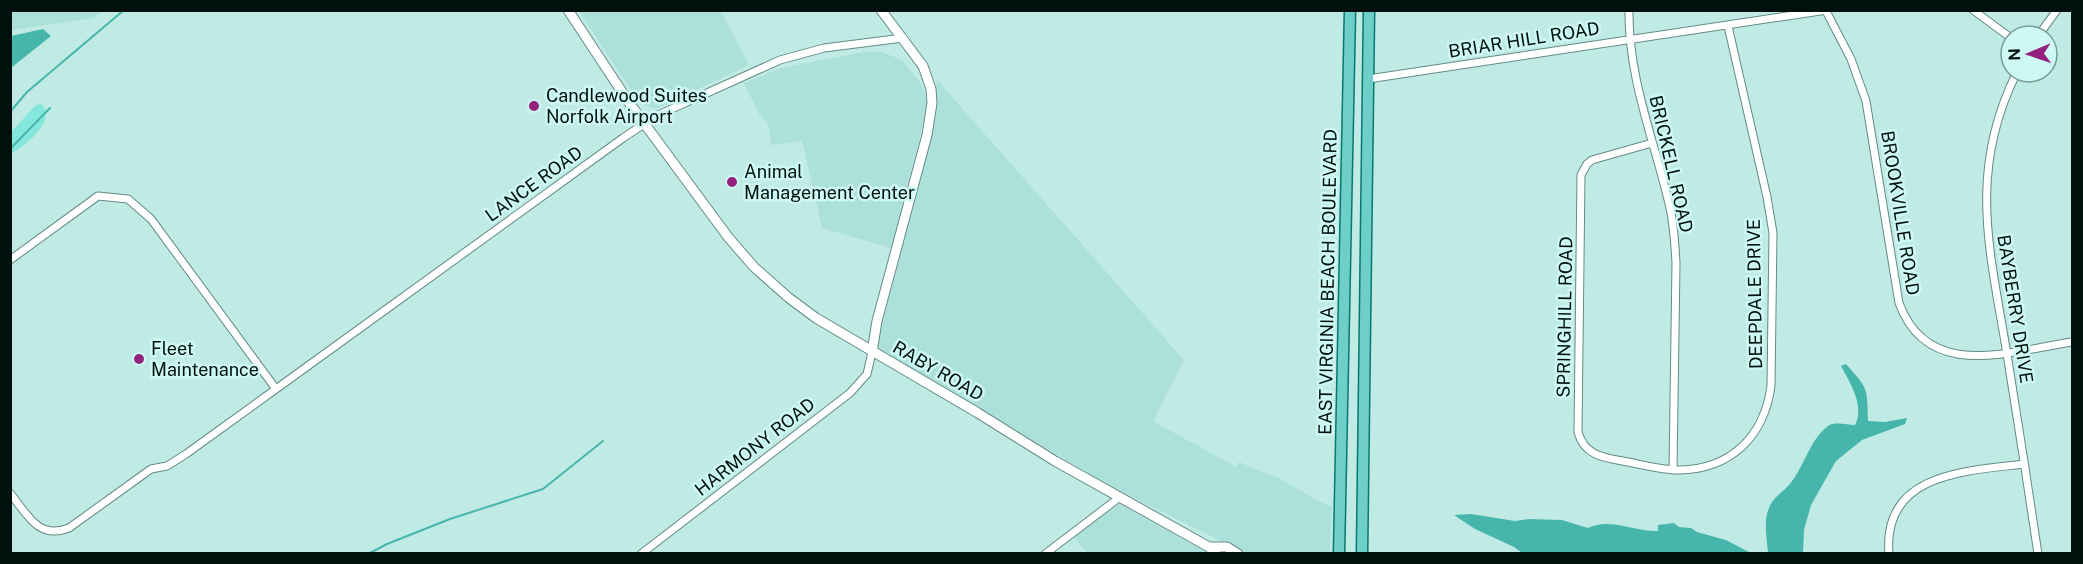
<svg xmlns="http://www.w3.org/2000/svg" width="2083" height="564" viewBox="0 0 2083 564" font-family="'Public Sans',sans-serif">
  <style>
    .built { fill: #ace1db }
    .green { fill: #83e7dc }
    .water { fill: #46b6ac }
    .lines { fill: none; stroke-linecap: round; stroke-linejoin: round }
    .stream { stroke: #46b6ac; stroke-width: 2 }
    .minor-casing { stroke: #628b86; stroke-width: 9 }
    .tertiary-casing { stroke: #628b86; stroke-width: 11 }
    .primary-casing { stroke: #0a7770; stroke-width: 13 }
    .minor { stroke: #fff; stroke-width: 7 }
    .tertiary { stroke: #fff; stroke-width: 9 }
    .primary { stroke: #6ecec8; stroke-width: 10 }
    .poi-dot { fill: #95217f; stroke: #cdf8f3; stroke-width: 2 }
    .labels { text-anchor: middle; stroke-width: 5; stroke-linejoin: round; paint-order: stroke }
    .street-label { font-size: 18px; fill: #02100e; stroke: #cdf8f3 }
    .poi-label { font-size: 18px; fill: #02100e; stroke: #cdf8f3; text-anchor: start }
  </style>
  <rect width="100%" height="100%" fill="#c0ebe5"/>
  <path class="built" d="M10 11 11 10 103 11 94 18 11 30Z
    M579 11H721L749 65 656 109 640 104Z
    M864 52H882L902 60 921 83 926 99V114L891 248 822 228 802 141 771 145 768 123 759 114 744 83 781 68Z
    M937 80 1184 360 1153 421 1236 467 1239 462 1270 475 1275 476 1320 502 1332 506 1330 553H1245L1114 488 876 349 930 142Z
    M1120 504 1207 553H1087L1073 536Z"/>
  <path class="green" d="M42 104C57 122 24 146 11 154V132L36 105Z"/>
  <path class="water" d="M43 29 51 36 11 68V36Z
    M1846 364C1869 390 1867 387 1868 421L1885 422 1907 418 1905 424 1862 440 1836 461 1811 505 1804 530 1803 553H1768C1767 539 1763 522 1769 508 1773 498 1780 494 1787 487 1804 470 1808 441 1828 426 1834 421 1848 425 1855 425 1865 406 1850 383 1841 366Z
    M1471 514 1515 521 1529 519 1562 520 1588 528C1609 517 1635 532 1658 531V525L1674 523 1679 527 1691 528 1697 532 1726 540 1751 553H1522L1514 547 1475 529 1454 515Z"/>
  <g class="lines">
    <path class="stream" d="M10 112 27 92 124 10
      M10 149 50 108
      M368 554 387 544 450 519 543 489 603 441"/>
    <g class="minor-casing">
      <path id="minor" d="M1629 10C1628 79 1655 142 1670 208 1674 226 1675 244 1676 263L1673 470
        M1973 10 2011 38
        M1826 11 1851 59 1866 101 1899 303C1928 382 2010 351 2072 342
        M2038 36 2057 10
        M2017 72C1967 172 1990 251 2007 354 2018 421 2028 487 2038 554
        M1368 79 1827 10
        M1652 143 1592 160 1587 164 1581 175 1578 432C1585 459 1610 458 1633 463 1648 466 1663 470 1679 470 1731 469 1764 437 1771 386L1773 233 1767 197 1728 26
        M10 260 98 196 128 199 151 219 276 389 186 454 167 466 151 469 69 528C38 540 27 514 10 493
        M276 389 623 138 656 116 780 60 824 48 903 38
        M641 554 850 393 867 374 872 352
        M1045 554 1120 497
        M1889 554C1882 473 1966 471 2024 464"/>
    </g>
    <g class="tertiary-casing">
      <path id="tertiary" d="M568 10 630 104 728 237 754 267 789 298 816 318 978 413 1055 461 1209 547 1216 554
        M872 352 877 321 927 135 932 103 931 89 923 66 881 10
        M1209 547H1227L1238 554"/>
    </g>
    <g class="primary-casing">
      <path id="primary" d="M1339 554 1350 10
        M1362 554 1369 10"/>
    </g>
    <use href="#minor" class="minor"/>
    <use href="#tertiary" class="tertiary"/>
    <use href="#primary" class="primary"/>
  </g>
  <g class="poi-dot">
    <circle cx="534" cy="106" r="6"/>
    <circle cx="732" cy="182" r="6"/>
    <circle cx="139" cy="359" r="6"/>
  </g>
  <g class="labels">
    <g class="street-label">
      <text transform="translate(1524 40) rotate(-9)" y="6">BRIAR HILL ROAD</text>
      <text transform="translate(1671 164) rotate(77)" y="6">BRICKELL ROAD</text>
      <text transform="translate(534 184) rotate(-36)" y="6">LANCE ROAD</text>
      <text transform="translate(1900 213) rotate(81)" y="6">BROOKVILLE ROAD</text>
      <text transform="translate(1328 282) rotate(-89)" y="6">EAST VIRGINIA BEACH BOULEVARD</text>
      <text transform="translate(1755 294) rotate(-91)" y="6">DEEPDALE DRIVE</text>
      <text transform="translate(2015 309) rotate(81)" y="6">BAYBERRY DRIVE</text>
      <text transform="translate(1565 317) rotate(-89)" y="6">SPRINGHILL ROAD</text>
      <text transform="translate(938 371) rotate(30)" y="6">RABY ROAD</text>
      <text transform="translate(755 447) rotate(-38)" y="6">HARMONY ROAD</text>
    </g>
    <g class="poi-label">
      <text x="546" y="102">Candlewood Suites<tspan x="546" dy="21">Norfolk Airport</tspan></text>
      <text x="744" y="178">Animal<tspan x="744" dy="21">Management Center</tspan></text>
      <text x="151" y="355">Fleet<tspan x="151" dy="21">Maintenance</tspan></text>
    </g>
  </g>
  <rect width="2083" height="564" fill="none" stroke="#02100e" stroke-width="24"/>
  <g transform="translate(2029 54) rotate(268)"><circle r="28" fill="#cdf8f3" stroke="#7c9b97" stroke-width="1.5"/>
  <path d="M0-4.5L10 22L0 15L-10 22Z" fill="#95217f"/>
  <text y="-9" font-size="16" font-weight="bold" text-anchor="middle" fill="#02100e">N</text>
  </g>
</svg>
